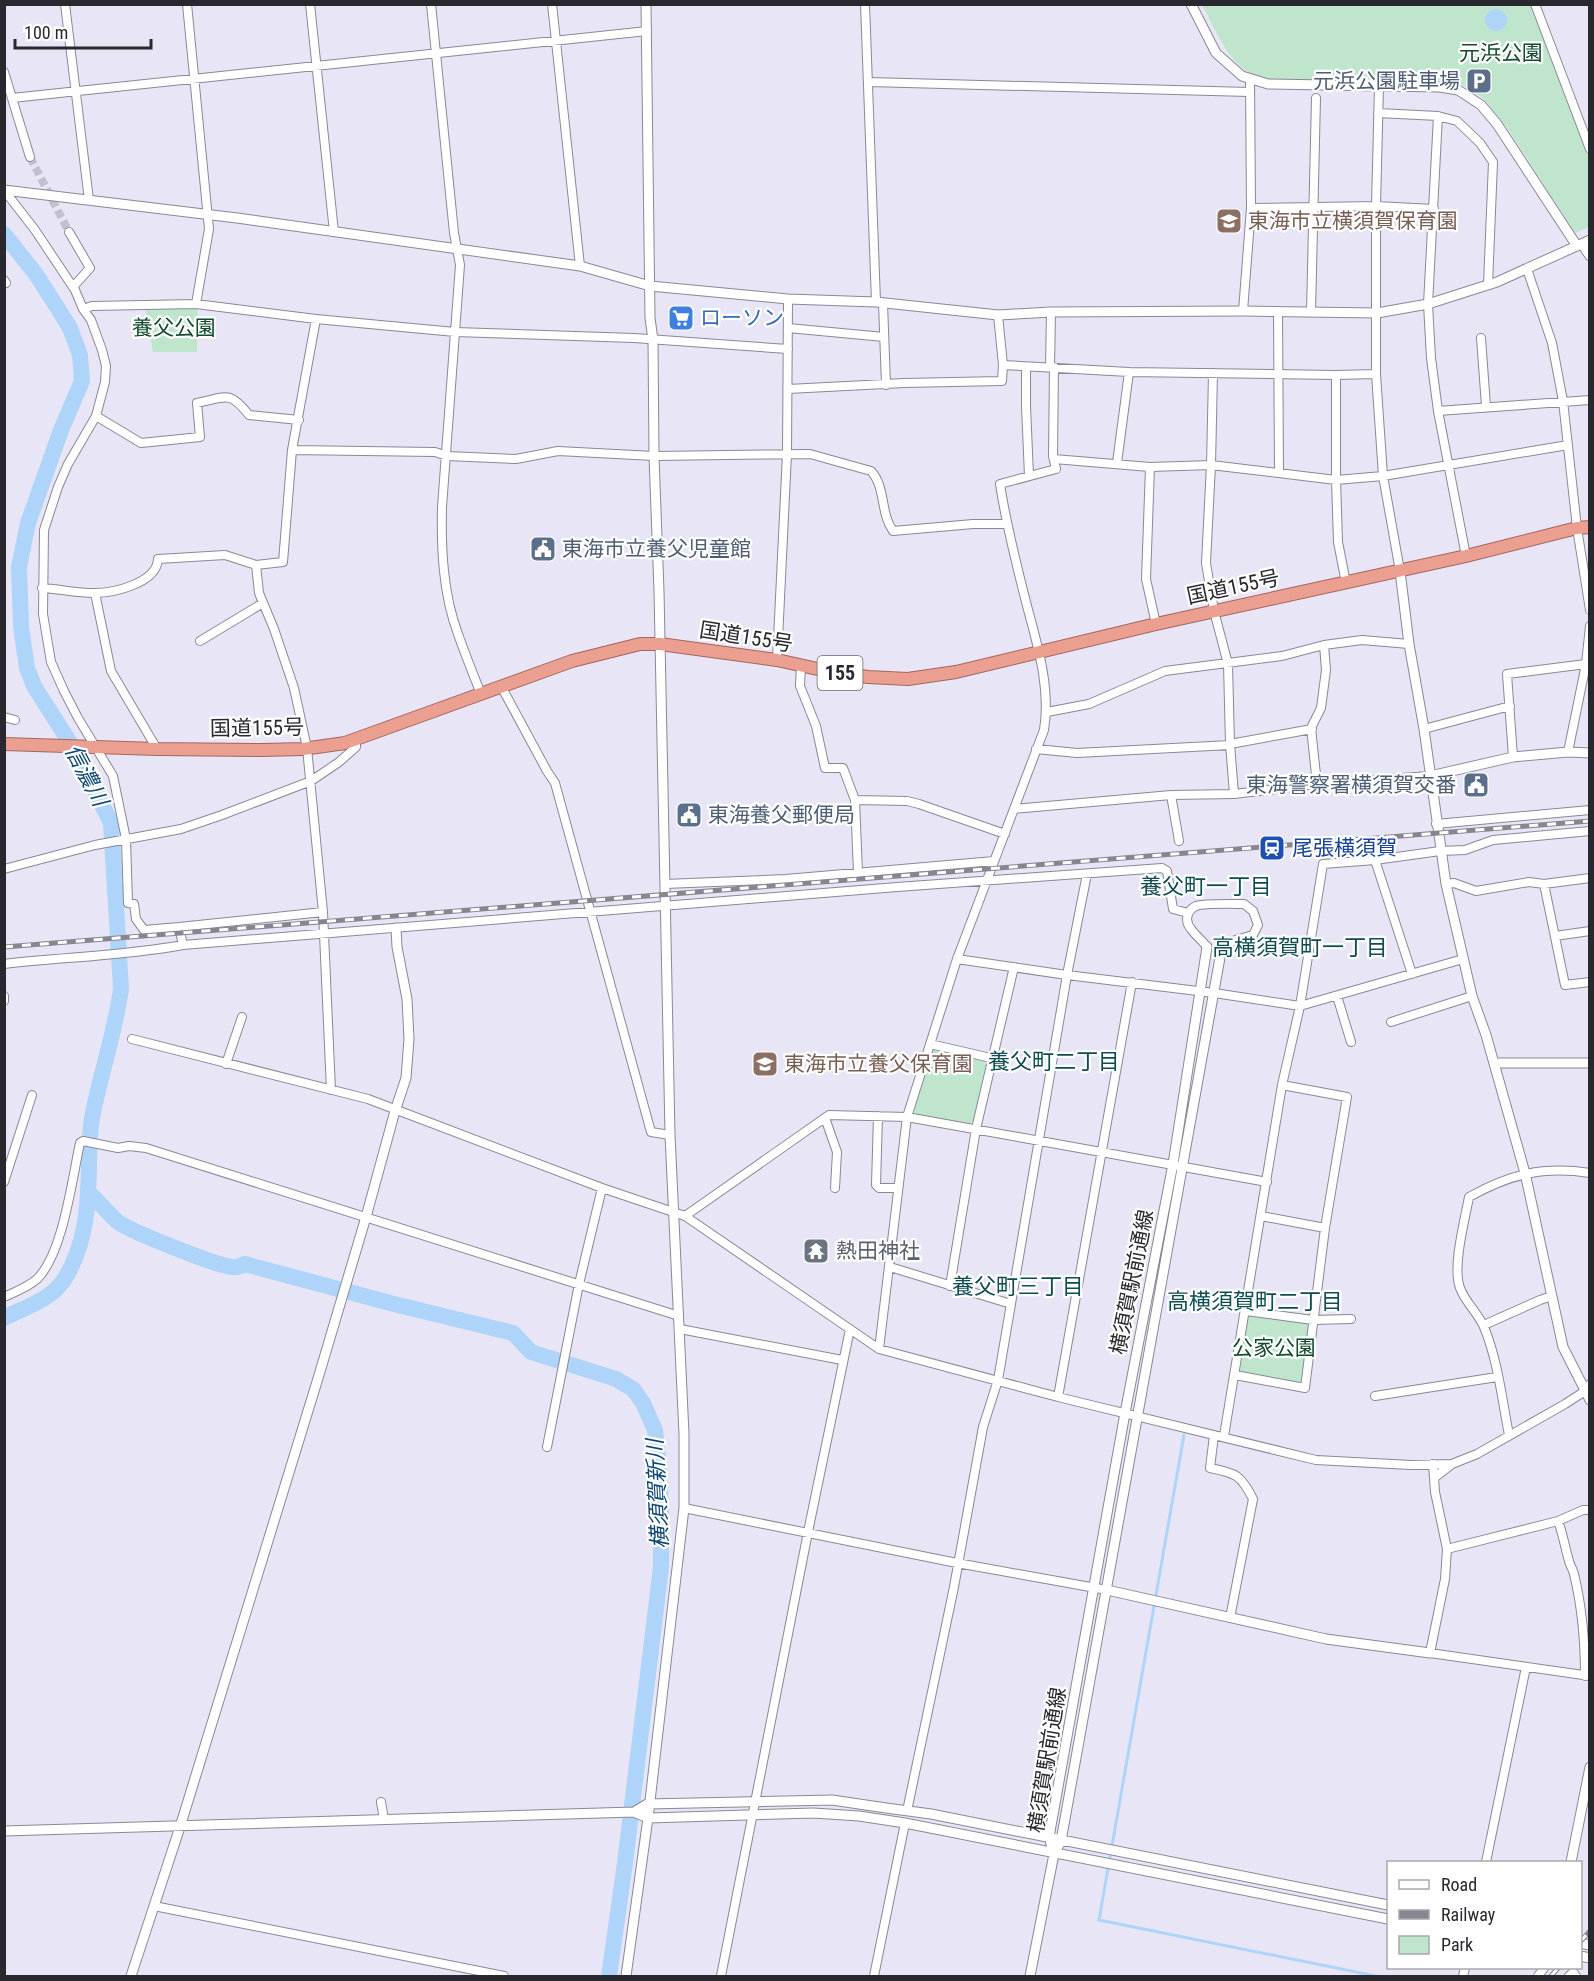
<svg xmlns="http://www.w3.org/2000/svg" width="1594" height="1981" viewBox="0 0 1594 1981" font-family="'Roboto Condensed','Noto Sans JP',sans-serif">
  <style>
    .green { fill: #bfe5cc }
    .water { fill: #aed4f9 }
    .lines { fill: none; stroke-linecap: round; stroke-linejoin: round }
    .stream { stroke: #aed4f9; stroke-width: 3 }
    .river { stroke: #aed4f9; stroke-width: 16 }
    .minor-tunnel { stroke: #c2c0ce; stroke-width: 8; stroke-dasharray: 8 4; stroke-linecap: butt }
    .minor-casing { stroke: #898896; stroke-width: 10 }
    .tertiary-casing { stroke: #898896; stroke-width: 11 }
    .trunk-casing { stroke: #a4665c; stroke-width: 14 }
    .minor { stroke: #fff; stroke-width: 8 }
    .tertiary { stroke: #fff; stroke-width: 9 }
    .trunk { stroke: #eb9f90; stroke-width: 12 }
    .rail-casing { stroke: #878590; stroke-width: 5 }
    .rail { stroke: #fff; stroke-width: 3; stroke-dasharray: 9; stroke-linecap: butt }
    .labels { text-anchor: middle; stroke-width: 4.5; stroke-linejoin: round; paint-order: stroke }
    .shield { fill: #fff; stroke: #69686d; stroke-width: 1.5 }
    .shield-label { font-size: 20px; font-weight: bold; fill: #29282e }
    .park-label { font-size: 21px; fill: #10492c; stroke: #fff }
    .service-label { font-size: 21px; fill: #4e5e75; stroke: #fff; text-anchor: end }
    .education-label { font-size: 21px; fill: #785e54; stroke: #fff; text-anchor: start }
    .shop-label { font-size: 21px; fill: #366cbe; stroke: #fff; text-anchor: start }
    .street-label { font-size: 21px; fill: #29282e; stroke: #fff }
    .transit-label { font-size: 21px; fill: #164399; stroke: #fff; text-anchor: start }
    .worship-label { font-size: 21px; fill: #5b616d; stroke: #fff; text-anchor: start }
    .water-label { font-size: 22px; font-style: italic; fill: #0e4775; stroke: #fff }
    .neighbourhood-label { font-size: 22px; fill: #0d4c51; stroke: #fff }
  </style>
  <rect width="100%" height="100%" fill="#e8e6f6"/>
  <path class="green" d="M1202 5H1533L1589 149V227L1575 233 1506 126 1483 98 1465 86 1445 80 1280 82C1268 80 1254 77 1244 69 1224 54 1214 26 1202 5Z
    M144 302 198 305 197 352H153Z
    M936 1048 984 1059 986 1064 973 1121 969 1124 915 1114 912 1111 932 1049Z
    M1251 1314 1307 1324 1309 1327 1302 1380 1299 1383 1241 1372 1239 1369 1248 1316Z"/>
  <path class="water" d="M1485 20a11 11 0 1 1 22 0a11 11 0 1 1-22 0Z"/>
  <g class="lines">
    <path class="stream" d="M1184 1435 1099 1920 1376 1976"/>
    <path class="river" d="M4 234 35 273 57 307 70 328 80 355 82 381 61 430 28 523 19 567 21 627 27 668 34 686 77 754 111 823 121 989C115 1033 100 1075 92 1118 88 1142 90 1167 88 1191 87 1220 81 1250 67 1275 53 1300 28 1306 4 1318
      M88 1192C98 1201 108 1213 118 1222 132 1232 215 1265 232 1267 237 1268 241 1266 245 1264L394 1304 513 1333 531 1352 616 1379 633 1389 643 1403 655 1430 658 1458 661 1507V1567L625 1863 609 1976"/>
    <path class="minor-tunnel" d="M30 157 69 232"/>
    <g class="minor-casing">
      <path id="minor" d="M65 4 89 200
        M187 4 209 229 196 304
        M310 4 334 232
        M431 4 454 233 460 265 442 507C441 549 443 594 458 634 465 654 473 674 481 694
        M552 4 580 266
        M865 4 876 302
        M1535 4 1590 149
        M4 72 30 157
        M869 82 1249 92
        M1379 86 1376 206V374L1383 476 1400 571
        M12 98 647 31
        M1378 113 1438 116 1457 121 1480 143 1493 162 1488 285
        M1438 116 1428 304 1431 358 1438 411 1466 556
        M4 190 35 230 75 290 83 309 91 320 102 350 106 366 105 382 96 416 68 464 58 487 44 530 43 614 51 662 64 691 78 718 113 776 126 839 128 903 134 904 136 919 144 930 179 927 183 945
        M1251 208 1376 206 1434 209
        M69 232 90 268 73 287
        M1527 269 1552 343 1563 401 1577 528 1590 610
        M4 280 6 283
        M883 303 886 385
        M83 309 92 306 196 304 316 319 455 332 634 338 788 349
        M1243 311 1251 208 1250 79
        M1278 311 1279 472
        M1311 312 1316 98
        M788 328 884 337
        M1481 338 1486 406
        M1003 365 1129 372 1336 375 1376 374
        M1026 367V406L1029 476
        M1050 367 1051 312
        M1213 373 1211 465 1206 563 1214 611 1228 664 1230 744 1234 794
        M1336 375V480L1338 542 1346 583
        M788 389 904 383 1002 381 1003 365 998 315
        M1438 411 1590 400
        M96 416 141 443 200 437 197 403C227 397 229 390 249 415L299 420
        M292 450 435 452 447 456 516 459 558 451 654 456 810 454 871 471C886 487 880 513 893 531L973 524H1006
        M1054 459 1150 467 1211 465 1336 480 1383 476 1568 445
        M1117 463 1129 372
        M1150 467 1146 579 1156 624
        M256 565 259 593 274 629 294 688 307 748 323 912 331 1090
        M42 588C59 589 77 593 94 593 114 593 157 583 158 559L225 555 256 565 283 562 292 450 316 319
        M95 593 111 671 157 749
        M200 641 263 603
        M777 660 787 454 788 299
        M801 665 800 686 816 726 825 768H843L855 800 858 873
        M501 686 547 771 555 783 651 1132 670 1135
        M1047 712 1089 704 1165 671 1282 656 1324 645 1362 640 1409 644
        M4 717 15 720
        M1424 729 1510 706
        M1230 744 1312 729
        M1036 749 1077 753 1230 745
        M1568 752 1586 664 1590 626
        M1513 757 1507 674 1586 664
        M1317 784 1311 728 1321 708 1326 670 1324 645
        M1171 795 1179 841
        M855 800 907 801 919 804 1005 834
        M1014 809 1171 795 1234 794 1317 784 1430 776
        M1436 824 1590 810
        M1375 860 1412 974
        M4 869 95 845 181 829 222 815 311 781 339 762 356 747V738
        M665 884 786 879 994 861
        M1446 884 1454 883 1476 891 1529 882 1544 884 1590 878
        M1544 884 1565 985 1590 982
        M179 927 323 912
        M1555 936 1590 931
        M1207 947C1202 940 1196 936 1191 929 1184 921 1187 910 1196 906 1204 903 1234 904 1244 904L1253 911 1258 925 1253 935 1229 942 1221 952
        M957 959 1067 975 1214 993 1300 1006 1463 959
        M4 964C64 957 124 956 183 945L897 887 1162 868 1167 871 1173 909 1188 913
        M4 996V1001
        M1337 996 1351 1042
        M1391 1022 1472 996
        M132 1039 368 1099 602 1188 685 1216 879 1349 1058 1397 1316 1460 1411 1465 1452 1464 1477 1454 1565 1404 1582 1393 1590 1384
        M930 1044 991 1058
        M226 1064 242 1017
        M878 1116 876 1185 879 1188H898
        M825 1118 837 1152 835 1188
        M4 1182 32 1095
        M685 1216 829 1115 907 1117 1267 1182
        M1261 1216 1325 1228
        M890 1267 1011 1304
        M950 1286 976 1129 1014 967
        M4 1297C15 1292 28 1287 37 1279 63 1254 72 1179 80 1143L83 1141 118 1148 129 1146 146 1148 679 1316
        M1246 1311 1313 1320 1351 1319
        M1484 1325 1540 1300 1552 1296
        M680 1329 842 1360
        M879 1349 907 1117 957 959 1044 730C1051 687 1037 644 1026 602 1016 563 1006 524 1000 484L1056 469 1053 456 1054 367
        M1235 1375 1305 1388 1325 1228 1347 1097 1282 1085
        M1375 1396 1497 1377
        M1058 1397 1132 982
        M1214 1435 1210 1468C1236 1473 1241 1475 1253 1499L1230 1618
        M1509 1435C1502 1399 1498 1361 1484 1327 1478 1313 1465 1302 1460 1288 1452 1267 1465 1219 1469 1197 1510 1174 1543 1166 1590 1173
        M1224 1436 1282 1085 1300 1006 1323 864 1375 860 1440 851 1465 850 1493 840 1590 831
        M547 1447 579 1284 602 1188
        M1433 1464 1435 1492 1447 1549 1445 1579 1430 1653 1590 1676
        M1434 1478 1452 1464
        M684 1508 957 1563 1107 1590
        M1558 1521C1563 1534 1565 1548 1569 1561 1570 1566 1573 1569 1574 1574 1582 1607 1585 1641 1585 1676
        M1447 1549 1558 1521 1583 1510H1590
        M381 1802 384 1820
        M907 1811 954 1587 983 1427 998 1380 1067 975 1087 874
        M1486 1862 1526 1667
        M154 1906 504 1976
        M721 1976 808 1532 850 1329
        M874 1976 905 1823
        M1463 1976 1465 1968
        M1538 1976 1544 1968
        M1569 1976 1573 1972 1576 1976"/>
    </g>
    <g class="tertiary-casing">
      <path id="tertiary" d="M1191 4 1216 53 1242 76 1268 84 1440 87 1458 90 1481 105 1497 124 1577 246
        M4 190 237 218 580 266 650 286 788 299 876 302 998 315 1051 312 1243 311 1377 313 1428 304 1497 282 1590 240
        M1582 244 1590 256
        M1400 571 1409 644 1424 729 1446 884 1472 996 1486 1035 1525 1173 1563 1347 1590 1400
        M1430 776 1513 757 1568 752 1590 753
        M1494 1063H1590
        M1107 1590 1326 1639 1430 1653
        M634 1812 647 1804 832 1800 886 1808 931 1814 1388 1905
        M4 1831 634 1812 648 1818 813 1813 859 1816 905 1823 1388 1919
        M1054 1854 1049 1837 1125 1413 1173 1164 1207 947
        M1571 1862 1590 1767
        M1580 1943 1590 1945
        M1580 1956 1590 1958
        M131 1976 180 1827 319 1375 366 1217 395 1111 406 1078 409 1039 407 999 397 947 396 928
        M626 1976 648 1818 684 1508V1434L670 1135 659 591 654 456 653 340 650 318 646 4
        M1030 1976 1054 1854 1061 1841 1221 952"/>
    </g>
    <g class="trunk-casing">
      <path id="trunk" d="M4 744 157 749 262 750 303 749 345 743 572 661 640 644H660L777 660 831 672 868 677 908 679 956 672 1156 624 1466 556 1577 528 1590 527"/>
    </g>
    <use href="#minor" class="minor"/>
    <use href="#tertiary" class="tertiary"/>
    <use href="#trunk" class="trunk"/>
    <g class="rail-casing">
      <path id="rail" d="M4 947 1590 821
        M1580 1942 1590 1931
        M1551 1976 1558 1968"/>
    </g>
    <use href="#rail" class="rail"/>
  </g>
  <defs>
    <g id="parking-square" transform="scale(1.35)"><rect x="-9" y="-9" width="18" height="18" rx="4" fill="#5c6f8a" stroke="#fff"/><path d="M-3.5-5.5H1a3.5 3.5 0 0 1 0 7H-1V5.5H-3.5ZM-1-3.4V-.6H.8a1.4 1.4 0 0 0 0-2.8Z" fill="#fff"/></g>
    <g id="school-square" transform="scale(1.35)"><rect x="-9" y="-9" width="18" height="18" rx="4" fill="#8d6e63" stroke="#fff"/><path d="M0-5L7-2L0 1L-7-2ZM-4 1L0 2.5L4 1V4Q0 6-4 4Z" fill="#fff"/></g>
    <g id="supermarket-square" transform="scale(1.35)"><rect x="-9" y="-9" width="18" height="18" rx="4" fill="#3f7fe0" stroke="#fff"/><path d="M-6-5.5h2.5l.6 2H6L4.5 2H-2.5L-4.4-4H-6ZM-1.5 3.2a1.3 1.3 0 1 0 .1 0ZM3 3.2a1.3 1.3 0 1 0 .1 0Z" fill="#fff"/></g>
    <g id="civic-square" transform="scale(1.35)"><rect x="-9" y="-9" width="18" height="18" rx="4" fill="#5c6f8a" stroke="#fff"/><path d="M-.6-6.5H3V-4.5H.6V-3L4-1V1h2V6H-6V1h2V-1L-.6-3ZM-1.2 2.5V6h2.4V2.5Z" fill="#fff"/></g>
    <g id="station-square" transform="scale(1.35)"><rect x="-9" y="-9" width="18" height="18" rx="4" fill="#1a4fb4" stroke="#fff"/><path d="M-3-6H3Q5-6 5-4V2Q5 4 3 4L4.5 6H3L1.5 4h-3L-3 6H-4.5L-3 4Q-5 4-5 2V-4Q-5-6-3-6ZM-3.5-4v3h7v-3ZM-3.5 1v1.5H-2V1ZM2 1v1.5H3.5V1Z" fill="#fff"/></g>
    <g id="temple-square" transform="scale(1.35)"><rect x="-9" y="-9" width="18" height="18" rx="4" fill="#6b7280" stroke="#fff"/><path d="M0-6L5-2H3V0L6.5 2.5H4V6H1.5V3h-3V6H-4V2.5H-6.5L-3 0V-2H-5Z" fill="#fff"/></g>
  </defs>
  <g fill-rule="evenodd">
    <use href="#parking-square" x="1479" y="81"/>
    <use href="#school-square" x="1229" y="221"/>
    <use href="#supermarket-square" x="681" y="318"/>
    <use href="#civic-square" x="543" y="549"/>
    <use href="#civic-square" x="1476" y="785"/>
    <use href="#civic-square" x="689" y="815"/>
    <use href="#station-square" x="1272" y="848"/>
    <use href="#school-square" x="765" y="1064"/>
    <use href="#temple-square" x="816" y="1251"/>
  </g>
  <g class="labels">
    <rect class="shield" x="817.5" y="656" width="45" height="34" rx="4.5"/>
    <g class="shield-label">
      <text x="840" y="680">155</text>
    </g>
    <g class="park-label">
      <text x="1501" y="60">元浜公園</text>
      <text x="174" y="335">養父公園</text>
      <text x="1274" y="1355">公家公園</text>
    </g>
    <g class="service-label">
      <text x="1460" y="88">元浜公園駐車場</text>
      <text x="562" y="556" text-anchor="start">東海市立養父児童館</text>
      <text x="1456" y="792">東海警察署横須賀交番</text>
      <text x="708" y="822" text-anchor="start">東海養父郵便局</text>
    </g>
    <g class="education-label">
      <text x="1248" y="228">東海市立横須賀保育園</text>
      <text x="784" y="1071">東海市立養父保育園</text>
    </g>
    <g class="shop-label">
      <text x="700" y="325">ローソン</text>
    </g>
    <g class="street-label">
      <text transform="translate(1233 587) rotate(-12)" y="7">国道155号</text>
      <text transform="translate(746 637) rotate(9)" y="7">国道155号</text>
      <text transform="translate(257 728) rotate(-1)" y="7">国道155号</text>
      <text transform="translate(1132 1282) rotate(-79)" y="7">横須賀駅前通線</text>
      <text transform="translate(1047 1760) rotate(-81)" y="7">横須賀駅前通線</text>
    </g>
    <g class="transit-label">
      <text x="1292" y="855">尾張横須賀</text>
    </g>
    <g class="worship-label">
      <text x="836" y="1258">熱田神社</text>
    </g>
    <g class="water-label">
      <text transform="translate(87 775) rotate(62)" y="8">信濃川</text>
      <text transform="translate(657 1494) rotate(-93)" y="8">横須賀新川</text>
    </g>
    <g class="neighbourhood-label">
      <text x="1206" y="894">養父町一丁目</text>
      <text x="1300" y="955">高横須賀町一丁目</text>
      <text x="1054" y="1069">養父町二丁目</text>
      <text x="1018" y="1294">養父町三丁目</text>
      <text x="1255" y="1309">高横須賀町二丁目</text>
    </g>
  </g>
  <rect width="1594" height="1981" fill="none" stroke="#29282e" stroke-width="12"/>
  <rect x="1387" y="1861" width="195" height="108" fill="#ffffff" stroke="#a9a9ab" stroke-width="1.5"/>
  <rect x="1399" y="1880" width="30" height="9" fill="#ffffff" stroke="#a9a9ab" stroke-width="1.5"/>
  <text x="1441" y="1891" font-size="18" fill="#29282e">Road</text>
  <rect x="1399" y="1910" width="30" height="9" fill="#878590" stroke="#a9a9ab" stroke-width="1.5"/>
  <text x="1441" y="1921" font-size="18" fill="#29282e">Railway</text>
  <rect x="1399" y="1936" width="30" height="18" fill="#bfe5cc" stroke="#a9a9ab" stroke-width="1.5"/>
  <text x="1441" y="1951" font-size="18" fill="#29282e">Park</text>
  <path d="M15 39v9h136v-9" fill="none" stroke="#29282e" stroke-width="3"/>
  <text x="24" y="39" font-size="18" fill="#29282e" stroke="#ffffff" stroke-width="4.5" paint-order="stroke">100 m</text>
</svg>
